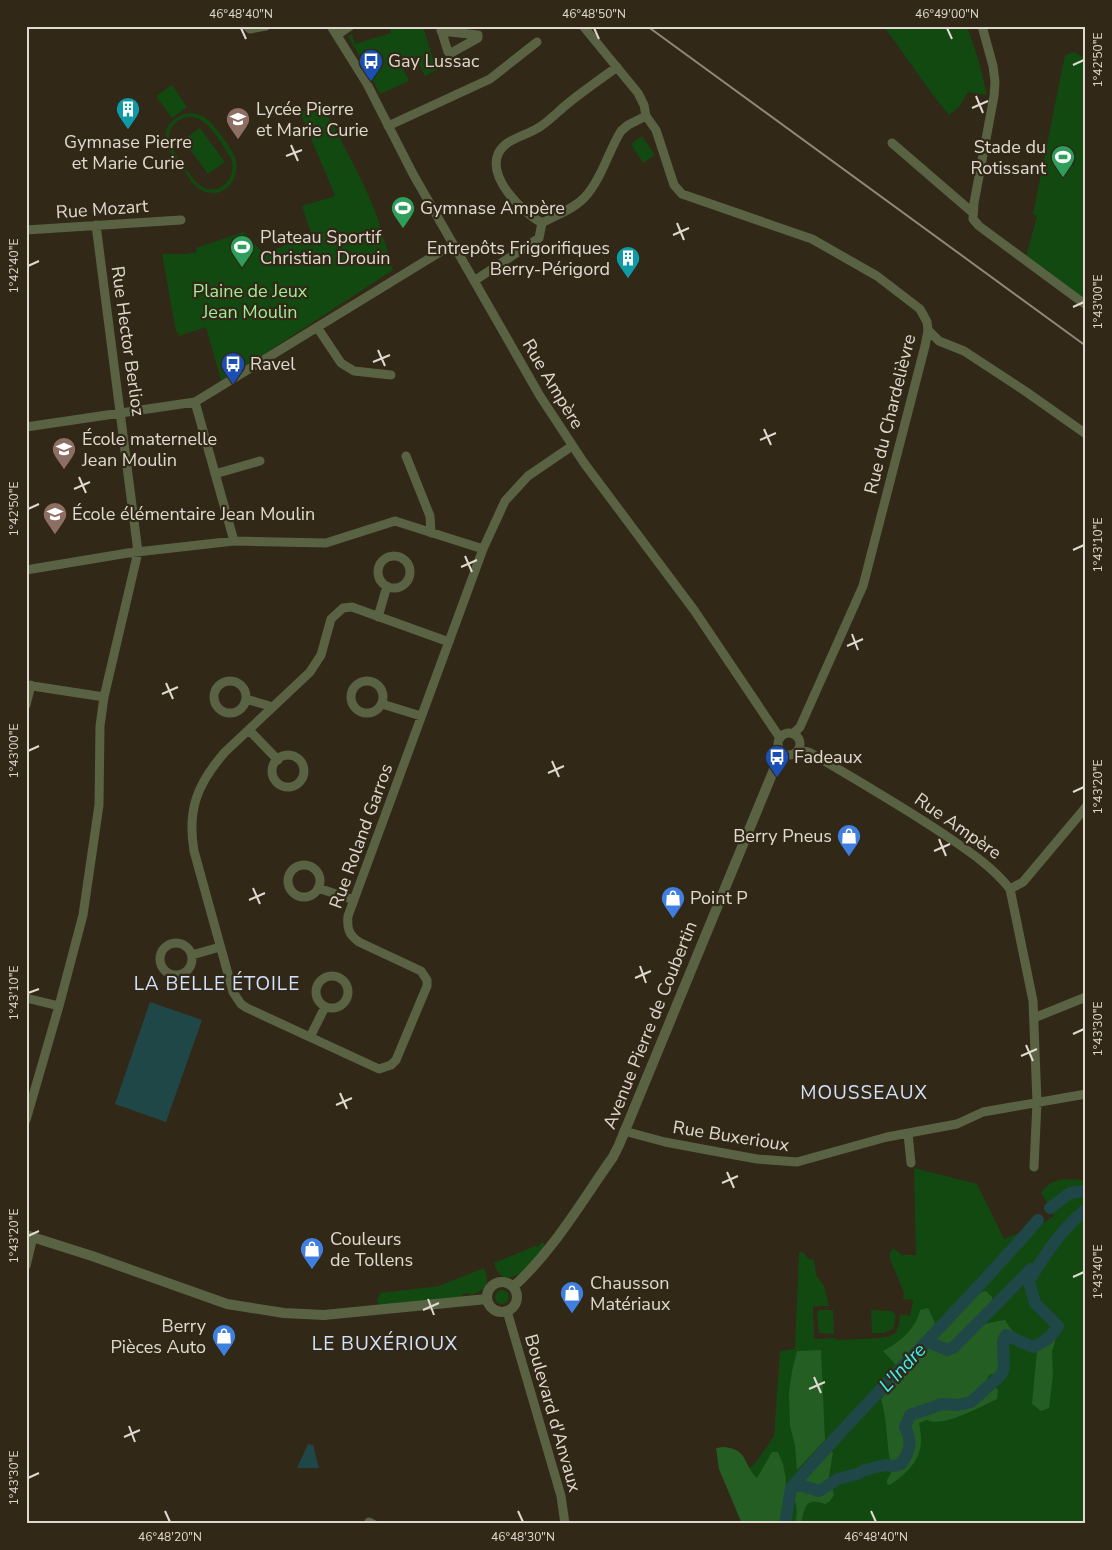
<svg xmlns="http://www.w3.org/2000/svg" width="1112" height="1550" viewBox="0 0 1112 1550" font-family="'Nunito Sans',sans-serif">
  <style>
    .green { fill: #114911; fill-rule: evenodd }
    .forest { fill: #245e22 }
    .water { fill: #204747 }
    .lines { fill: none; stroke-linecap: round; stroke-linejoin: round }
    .river { stroke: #204747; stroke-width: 12 }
    .minor { stroke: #596344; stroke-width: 9 }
    .tertiary { stroke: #596344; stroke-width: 10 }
    .rail { stroke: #90877a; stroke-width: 2 }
    .ticks { fill: none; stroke: #e0d9cf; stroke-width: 2 }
    .labels { text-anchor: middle; stroke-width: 4.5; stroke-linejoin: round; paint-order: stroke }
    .poi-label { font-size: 18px; fill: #e0d9cf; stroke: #322817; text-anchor: start }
    .street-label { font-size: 18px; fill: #e0d9cf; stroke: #322817 }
    .park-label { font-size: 18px; fill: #9eee98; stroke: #322817 }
    .neighbourhood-label { font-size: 19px; letter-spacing: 1px; fill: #d3e2fd; stroke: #322817 }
    .water-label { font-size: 19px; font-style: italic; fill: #39f3f5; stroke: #322817 }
    .neatline { fill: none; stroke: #e0d9cf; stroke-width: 2 }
    .ticks-label { font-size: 12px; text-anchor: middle; fill: #e0d9cf }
  </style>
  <rect width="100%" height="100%" fill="#322817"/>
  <path class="green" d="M389 26H423L434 62 446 59 449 63 425 76 417 59 402 67 409 81 380 94 365 65 348 37 352 34 355 44 391 33Z
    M883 26H967L979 62 987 95 968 92 960 106 949 115C925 87 906 55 883 26Z
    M1074 52 1086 59V302L1050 276 1049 271 1044 268H1040L1026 257 1037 216 1033 214 1065 55Z
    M172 85 187 107 172 118 156 96Z
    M322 104 363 183 377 216 393 270 261 356 221 380 206 327 179 336 178 332H176L162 254H186L197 252 196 248 243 232 263 253 312 236 302 206 335 196 300 112Z
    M191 113C197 114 204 116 208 120 216 127 231 148 235 157 240 172 232 190 216 193 209 193 203 192 198 188 192 184 188 176 184 170 178 162 170 154 167 144 161 128 175 114 191 113ZM186 117C208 114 220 143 231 158 238 177 220 198 201 186 193 181 175 154 170 144 167 131 173 121 186 117Z
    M200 128 225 162 208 174 183 140Z
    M642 136 655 155 643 163 631 144Z
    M914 1168 977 1184 1004 1239 1045 1222 1054 1216 1041 1192C1056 1175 1066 1180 1086 1180V1524H744L747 1469 754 1465 774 1436 780 1351 795 1349 799 1252 804 1253 807 1258 814 1260 816 1275 824 1286 829 1306H813L814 1339 835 1338 837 1340C848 1339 886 1340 894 1334 899 1330 899 1320 900 1314L910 1316 913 1300 903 1299 904 1293 890 1259V1253L893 1248 902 1255H916Z
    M542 1242 544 1243V1248C532 1262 505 1298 494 1263L535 1246 538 1247Z
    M484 1268C490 1285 488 1289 471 1295L469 1293 463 1294 462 1297 381 1306 377 1301 380 1293 439 1286Z
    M495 1297a7 7 0 1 1 14 0a7 7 0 1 1-14 0Z
    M820 1310H833L834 1334 819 1333 817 1313Z
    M871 1310 892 1311 896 1316 893 1329 884 1333H872Z"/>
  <path class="forest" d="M986 1291 992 1297V1305L986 1308 974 1323C981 1326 996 1321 1005 1320 1012 1331 1023 1349 1039 1340 1043 1338 1047 1331 1050 1328L1056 1338 1052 1352 1053 1375 1049 1408 1041 1411 1032 1404 1037 1350C1026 1351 1021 1346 1010 1343L998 1350 1008 1373 1007 1377 991 1374 987 1378 998 1390 997 1399C982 1406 943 1428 927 1420L919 1423C920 1428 921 1434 921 1439 922 1460 905 1475 890 1485L887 1484V1480L892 1471C886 1447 888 1422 881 1399L900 1374 920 1354 939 1330 961 1312 978 1293Z
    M928 1308 936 1325 896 1365 883 1351C900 1342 916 1329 920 1310Z
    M821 1350 825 1440 797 1470 795 1445 790 1426 789 1393 792 1371 797 1351Z
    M723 1447C749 1449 743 1465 757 1478L772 1452H778L783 1464 786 1479 785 1507 779 1524H742L719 1469 716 1448Z
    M831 1450 833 1453 829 1476 834 1495 830 1501 825 1504C805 1497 805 1507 801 1524H795L797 1512 793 1488Z"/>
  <path class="water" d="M150 1002 202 1020 166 1122 115 1104Z
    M308 1444 313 1445 319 1468H297Z"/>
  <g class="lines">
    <path class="river" d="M1050 1208 1070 1193 1086 1191
      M927 1341 947 1350 954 1347 1031 1269
      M791 1488 800 1485 819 1491 838 1479 857 1474 865 1470 885 1465 894 1466 901 1464C911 1450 912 1442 905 1427L910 1415 942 1404 958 1405 971 1402 1001 1375 1004 1368 1003 1341 1006 1335 1033 1347C1044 1342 1052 1337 1058 1326L1035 1303 1029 1281C1045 1254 1062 1229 1086 1209
      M785 1524 791 1488C870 1396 959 1312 1038 1220"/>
    <path class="minor" d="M247 26 250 29 266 26
      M331 26 366 82 413 174 540 396 584 463 694 610 780 738
      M440 26 448 52 451 53 478 38V35L441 31
      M583 26 638 93 644 105 646 116 656 130 674 185 682 194 812 239 877 276 920 309 927 322 928 330 925 346 863 586 800 727 793 734
      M982 26 993 66 995 82 994 96 974 203 973 219 979 226 1086 305
      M337 35 350 26
      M617 67C602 78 586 89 571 101 560 109 550 121 538 128 527 135 506 139 499 152 486 177 522 212 542 223 556 215 574 209 585 197 602 178 608 152 621 131L628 125 646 116
      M388 126 490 79 537 42
      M892 143 972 212
      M26 230 181 220
      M474 281 539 238 542 223
      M317 327 341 363 354 371 391 375
      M928 330 939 341 964 351 1025 391 1086 434
      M195 402 234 541
      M26 427 195 402 453 244
      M406 456 430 516 431 533
      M215 474 260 461
      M378 572a16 16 0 1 1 32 0a16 16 0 1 1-32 0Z
      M26 570 128 553 234 541 326 543 395 521 483 549
      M378 617 387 586
      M449 642 352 607 343 608 331 619 321 655 310 672 225 752C197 784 187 810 194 851L233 992 241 1004 247 1008 379 1069 391 1065 396 1060 427 986V980L421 971 359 942C348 934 347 928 348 916L483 549 505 501 528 476 572 446
      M351 697a16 16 0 1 1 32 0a16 16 0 1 1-32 0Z
      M214 697a16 16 0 1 1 32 0a16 16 0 1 1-32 0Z
      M26 685 104 697
      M246 699 273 707
      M382 704 421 716
      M26 705 31 685
      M249 730 278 760
      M778 744a11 11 0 1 1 22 0a11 11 0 1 1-22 0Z
      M799 749 811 753C855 779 900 805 942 833 967 850 991 865 1010 889L1033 1001 1037 1102 1034 1167
      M272 771a16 16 0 1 1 32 0a16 16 0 1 1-32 0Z
      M288 881a16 16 0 1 1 32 0a16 16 0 1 1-32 0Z
      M318 888 354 900
      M1010 889 1023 882 1086 807
      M160 959a16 16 0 1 1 32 0a16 16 0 1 1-32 0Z
      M192 955 220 947
      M316 992a16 16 0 1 1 32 0a16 16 0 1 1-32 0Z
      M26 998 59 1006
      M1034 1018 1086 997
      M310 1037 325 1007
      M26 1120 59 1006 83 915 99 805 100 726 104 697 138 552 96 225
      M624 1131 665 1142 713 1151 757 1159 797 1162 887 1137 957 1124 983 1112 1086 1094
      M908 1134 911 1163
      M26 1266 33 1237
      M507 1311 561 1496 565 1524
      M369 1522 373 1524"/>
    <path class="tertiary" d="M26 1235 92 1256 227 1304 284 1313 324 1315 487 1299
      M487 1297a15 15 0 1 1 30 0a15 15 0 1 1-30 0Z
      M513 1287C554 1250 581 1202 613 1157L619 1145 775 767 784 754"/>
    <path class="rail" d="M647 26 1086 346"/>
  </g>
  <path class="ticks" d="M241 28 246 39M594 28 599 39M947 28 952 39M1073 65 1084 60M976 96 983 113M972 108 988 101M291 145 298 161M286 156 302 150M677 223 684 240M673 235 689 228M28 266 39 261M1073 307 1084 302M378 350 385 366M373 362 390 355M764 429 771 445M760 440 776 433M79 477 86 493M74 489 90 482M28 509 39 504M1073 550 1084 545M465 556 472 572M461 567 477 560M852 634 858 650M847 646 863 639M166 683 173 699M162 694 178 687M28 751 39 746M552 761 559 777M548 773 564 766M1073 792 1084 787M939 839 946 856M934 851 950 844M253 888 260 904M249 900 265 893M640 966 646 983M635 978 651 971M28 993 39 989M1073 1034 1084 1029M1026 1045 1033 1061M1021 1056 1037 1049M340 1093 347 1109M336 1105 352 1098M727 1172 734 1188M722 1183 738 1176M28 1236 39 1231M1073 1277 1084 1272M428 1299 434 1315M423 1310 439 1303M814 1377 821 1393M809 1389 825 1382M129 1426 135 1442M124 1437 140 1430M28 1478 39 1473M165 1511 170 1522M518 1511 523 1522M871 1511 876 1522"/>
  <defs>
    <g id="bus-pin" transform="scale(1.25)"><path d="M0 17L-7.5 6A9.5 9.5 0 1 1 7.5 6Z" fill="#1a4fb4" stroke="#322817"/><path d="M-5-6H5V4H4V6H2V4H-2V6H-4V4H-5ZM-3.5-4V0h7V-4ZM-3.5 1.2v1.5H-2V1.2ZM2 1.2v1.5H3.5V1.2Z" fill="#fff"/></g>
    <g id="building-pin" transform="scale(1.25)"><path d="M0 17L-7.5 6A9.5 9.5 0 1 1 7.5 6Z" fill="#0f9aa8" stroke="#322817"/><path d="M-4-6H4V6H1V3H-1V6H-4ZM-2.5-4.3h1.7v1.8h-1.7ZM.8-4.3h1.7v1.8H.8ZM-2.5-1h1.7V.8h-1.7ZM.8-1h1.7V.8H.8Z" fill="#fff"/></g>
    <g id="school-pin" transform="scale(1.25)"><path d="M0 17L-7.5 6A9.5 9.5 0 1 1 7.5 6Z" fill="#8d6e63" stroke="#322817"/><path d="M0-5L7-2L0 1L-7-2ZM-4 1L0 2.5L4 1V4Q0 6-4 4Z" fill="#fff"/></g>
    <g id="stadium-pin" transform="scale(1.25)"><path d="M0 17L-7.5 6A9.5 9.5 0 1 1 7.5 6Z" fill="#2e9e5b" stroke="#322817"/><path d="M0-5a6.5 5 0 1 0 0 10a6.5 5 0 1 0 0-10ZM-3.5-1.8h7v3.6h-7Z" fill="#fff"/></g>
    <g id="shop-pin" transform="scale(1.25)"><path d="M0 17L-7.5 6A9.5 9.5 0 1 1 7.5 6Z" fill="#3f7fe0" stroke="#322817"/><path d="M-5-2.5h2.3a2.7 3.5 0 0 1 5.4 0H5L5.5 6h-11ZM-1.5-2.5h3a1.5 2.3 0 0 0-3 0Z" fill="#fff"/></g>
  </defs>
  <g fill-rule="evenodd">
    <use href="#bus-pin" x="371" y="61"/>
    <use href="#building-pin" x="128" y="109"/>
    <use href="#school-pin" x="238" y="119"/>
    <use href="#stadium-pin" x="1063" y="157"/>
    <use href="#stadium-pin" x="403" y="208"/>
    <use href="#stadium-pin" x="242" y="247"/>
    <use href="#building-pin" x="628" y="258"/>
    <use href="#bus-pin" x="233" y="364"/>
    <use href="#school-pin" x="64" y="449"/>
    <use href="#school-pin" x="55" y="514"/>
    <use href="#bus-pin" x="777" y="757"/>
    <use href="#shop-pin" x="849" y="836"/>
    <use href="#shop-pin" x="673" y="898"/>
    <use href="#shop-pin" x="312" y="1249"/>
    <use href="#shop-pin" x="572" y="1293"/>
    <use href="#shop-pin" x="224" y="1336"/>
  </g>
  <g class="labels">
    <g class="poi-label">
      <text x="388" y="67">Gay Lussac</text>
      <text x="256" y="115">Lycée Pierre<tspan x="256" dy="21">et Marie Curie</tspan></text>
      <text x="128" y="148" text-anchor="middle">Gymnase Pierre<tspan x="128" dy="21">et Marie Curie</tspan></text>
      <text x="1046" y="153" text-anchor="end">Stade du<tspan x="1046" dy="21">Rotissant</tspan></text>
      <text x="420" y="214">Gymnase Ampère</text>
      <text x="260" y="243">Plateau Sportif<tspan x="260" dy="21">Christian Drouin</tspan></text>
      <text x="610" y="254" text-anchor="end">Entrepôts Frigorifiques<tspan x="610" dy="21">Berry-Périgord</tspan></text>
      <text x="250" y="370">Ravel</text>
      <text x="82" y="445">École maternelle<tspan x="82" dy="21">Jean Moulin</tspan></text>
      <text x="72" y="520">École élémentaire Jean Moulin</text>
      <text x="794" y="763">Fadeaux</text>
      <text x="832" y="842" text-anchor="end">Berry Pneus</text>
      <text x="690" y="904">Point P</text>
      <text x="330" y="1245">Couleurs<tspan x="330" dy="21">de Tollens</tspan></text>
      <text x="590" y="1289">Chausson<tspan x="590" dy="21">Matériaux</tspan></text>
      <text x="206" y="1332" text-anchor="end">Berry<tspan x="206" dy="21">Pièces Auto</tspan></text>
    </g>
    <g class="street-label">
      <text transform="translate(102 209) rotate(-4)" y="6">Rue Mozart</text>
      <text transform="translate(128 341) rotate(82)" y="6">Rue Hector Berlioz</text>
      <text transform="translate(553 384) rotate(59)" y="6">Rue Ampère</text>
      <text transform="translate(890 414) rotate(-76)" y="6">Rue du Chardelièvre</text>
      <text transform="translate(958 826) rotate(35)" y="6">Rue Ampère</text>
      <text transform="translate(361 836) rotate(-70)" y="6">Rue Roland Garros</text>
      <text transform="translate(650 1025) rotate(-68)" y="6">Avenue Pierre de Coubertin</text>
      <text transform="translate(731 1136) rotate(9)" y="6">Rue Buxerioux</text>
      <text transform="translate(553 1413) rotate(74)" y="6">Boulevard d'Anvaux</text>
    </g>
    <g class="park-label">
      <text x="250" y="297">Plaine de Jeux<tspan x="250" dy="21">Jean Moulin</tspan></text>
    </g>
    <g class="neighbourhood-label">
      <text x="217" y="990">LA BELLE ÉTOILE</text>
      <text x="864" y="1099">MOUSSEAUX</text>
      <text x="385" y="1350">LE BUXÉRIOUX</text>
    </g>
    <g class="water-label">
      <text transform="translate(902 1367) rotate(-47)" y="7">L'Indre</text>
    </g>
  </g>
  <rect width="1112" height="1550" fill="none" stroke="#322817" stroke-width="55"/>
  <rect x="28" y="28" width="1056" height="1494" class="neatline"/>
  <g class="ticks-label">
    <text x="241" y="18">46°48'40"N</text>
    <text x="594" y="18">46°48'50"N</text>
    <text x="947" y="18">46°49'00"N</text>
    <text transform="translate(1098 60) rotate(-90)" y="4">1°42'50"E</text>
    <text transform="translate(14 266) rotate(-90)" y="4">1°42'40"E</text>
    <text transform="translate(1098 302) rotate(-90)" y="4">1°43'00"E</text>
    <text transform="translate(14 509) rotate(-90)" y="4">1°42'50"E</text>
    <text transform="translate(1098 545) rotate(-90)" y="4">1°43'10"E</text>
    <text transform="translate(14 751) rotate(-90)" y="4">1°43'00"E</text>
    <text transform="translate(1098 787) rotate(-90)" y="4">1°43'20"E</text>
    <text transform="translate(14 993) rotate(-90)" y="4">1°43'10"E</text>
    <text transform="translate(1098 1029) rotate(-90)" y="4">1°43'30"E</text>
    <text transform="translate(14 1236) rotate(-90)" y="4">1°43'20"E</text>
    <text transform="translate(1098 1272) rotate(-90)" y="4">1°43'40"E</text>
    <text transform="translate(14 1478) rotate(-90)" y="4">1°43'30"E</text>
    <text x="170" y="1541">46°48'20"N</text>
    <text x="523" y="1541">46°48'30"N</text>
    <text x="876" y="1541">46°48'40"N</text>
  </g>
</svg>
